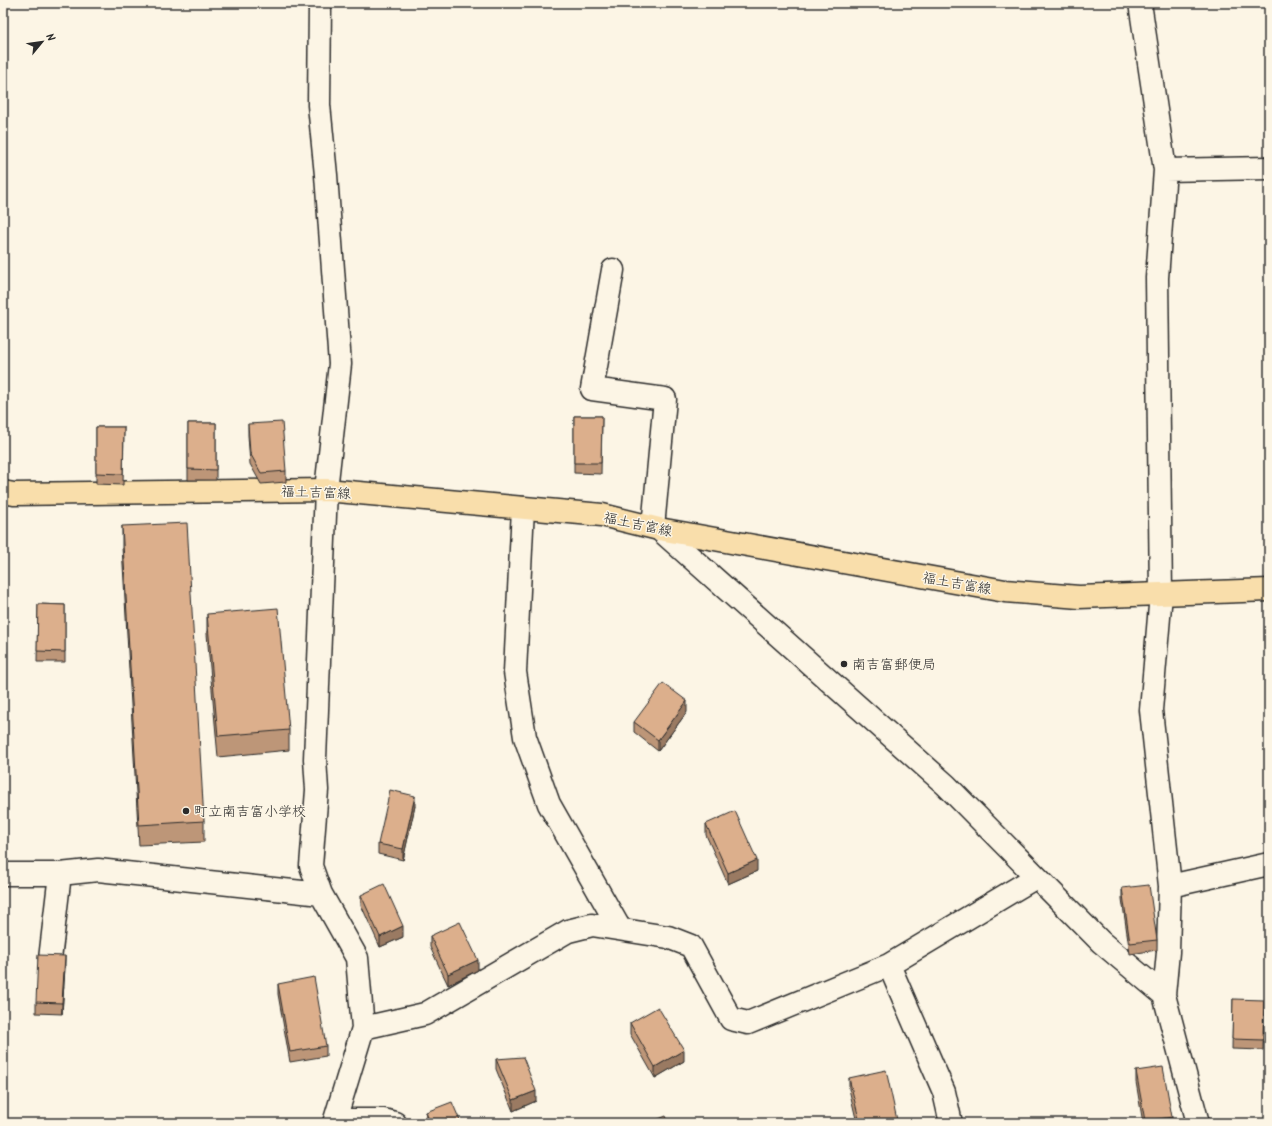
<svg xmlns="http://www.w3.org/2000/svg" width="1272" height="1126" viewBox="0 0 1272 1126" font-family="Kalam,'Klee One',sans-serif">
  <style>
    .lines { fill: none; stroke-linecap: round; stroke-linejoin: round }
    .minor-casing { stroke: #2b2b2b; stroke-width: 25 }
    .major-casing { stroke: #2b2b2b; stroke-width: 25 }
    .minor { stroke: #fcf5e5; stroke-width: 22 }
    .major { stroke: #f9deab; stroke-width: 22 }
    .wall { fill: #bd9678; stroke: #2b2b2b }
    .shaded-wall { fill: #9a7a62; stroke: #2b2b2b }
    .building { fill: #dcaf8c; stroke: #2b2b2b }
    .poi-dot { fill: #2b2b2b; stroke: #fcf5e5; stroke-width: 1.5 }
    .labels { text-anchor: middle; stroke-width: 3; stroke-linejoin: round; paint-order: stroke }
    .street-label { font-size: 14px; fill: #2b2b2b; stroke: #fcf5e5 }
    .poi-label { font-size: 14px; fill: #2b2b2b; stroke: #fcf5e5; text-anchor: start }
  </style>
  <rect width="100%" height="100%" fill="#fcf5e5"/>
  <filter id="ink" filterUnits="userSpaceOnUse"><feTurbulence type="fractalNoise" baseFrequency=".025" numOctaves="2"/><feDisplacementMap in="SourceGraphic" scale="8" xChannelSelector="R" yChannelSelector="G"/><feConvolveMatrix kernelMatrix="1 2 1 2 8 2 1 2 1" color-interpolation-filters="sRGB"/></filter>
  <g filter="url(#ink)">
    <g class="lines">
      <g class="minor-casing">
        <path id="minor" d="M320 3 319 105 326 175 340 364 326 490 315 759 317 790 311 866 321 894 357 958 363 1028 334 1123
          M1140 3 1165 170 1157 278 1161 594 1151 710 1170 886 1168 952 1164 995 1198 1123
          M1165 170 1269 168
          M613 270 592 389 665 399 653 527
          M523 508 515 672 525 737 549 804 620 929
          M659 529 946 785 1101 942 1164 995
          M3 874H60L98 870 321 894
          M1170 886 1269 864
          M50 959 60 874
          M889 965 944 1092 951 1123
          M363 1028 425 1014 568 931 592 925 668 937 691 946 731 1019 748 1023 889 965 1036 877
          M335 1120H384L395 1123"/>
      </g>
      <g class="major-casing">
        <path id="major" d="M3 492 14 494 326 490 602 515 659 529 1005 591 1079 597 1269 590"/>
      </g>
      <use href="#minor" class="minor"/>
      <use href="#major" class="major"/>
    </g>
    <path class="wall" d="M574 416H602L601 474 574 473Z
      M188 423H216V480H188Z
      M248 424 286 471V482L261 484 250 464 248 435Z
      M96 427H124L123 485 96 484Z
      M122 526 204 821V842L139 845 122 547Z
      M38 604 65 605V662H37Z
      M207 614 289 730V750L218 757 207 634Z
      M687 712 658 751 634 732V722Z
      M415 806 403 860 378 854V844Z
      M706 824 757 871 728 884 706 835Z
      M1122 888 1157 940V950L1130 954 1122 899Z
      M361 895 403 937 380 947 361 905Z
      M430 936 478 970 448 985 430 947Z
      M65 967 62 1014 36 1013V1002Z
      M278 984 326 1046V1056L290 1062 278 994Z
      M1233 999 1264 1011 1263 1050 1232 1049Z
      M630 1023 684 1061 655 1078 630 1034Z
      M496 1059 536 1101 513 1111 496 1069Z
      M1136 1071 1172 1117V1123H1143L1136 1082Z
      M849 1078 897 1123H857L849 1089Z
      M426 1112 461 1123H426Z"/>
    <path class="shaded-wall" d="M687 701V712L658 751V740Z
      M415 796V806L403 860V849Z
      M757 860V871L728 884V873Z
      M403 926V937L380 947V937Z
      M65 956V967L62 1014V1003Z
      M478 960V970L448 985V974Z
      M684 1050V1061L655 1078V1067Z
      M536 1091V1101L513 1111V1100Z
      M897 1120V1123H886Z"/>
    <path class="building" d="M574 416H602L601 463H574Z
      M282 422 286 471 261 473 250 453 248 424Z
      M188 423H216V470L188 469Z
      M96 427H124L123 474 96 473Z
      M187 523 204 821 139 825 122 526Z
      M38 604 65 605V652L37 651Z
      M278 608 289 730 218 736 207 614Z
      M663 683 687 701 658 740 634 722Z
      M390 790 415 796 403 849 378 844Z
      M735 811 757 860 728 873 706 824Z
      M384 884 403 926 380 937 361 895Z
      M1149 885 1157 940 1130 943 1122 888Z
      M460 922 478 960 448 974 430 936Z
      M38 955 65 956 62 1003 36 1002Z
      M314 977 326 1046 290 1052 278 984Z
      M1233 999 1264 1000 1263 1040 1232 1039Z
      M658 1007 684 1050 655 1067 630 1023Z
      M523 1057 536 1091 513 1100 496 1059Z
      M1163 1067 1172 1117 1145 1121 1136 1071Z
      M886 1070 897 1120 886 1123H860L849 1078Z
      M452 1102 461 1123H430L426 1112Z
      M666 1116 669 1123H649Z"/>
  </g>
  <g class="poi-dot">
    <circle cx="844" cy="664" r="4"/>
    <circle cx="186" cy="811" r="4"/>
  </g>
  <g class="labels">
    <g class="street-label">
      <text transform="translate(316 492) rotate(2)" y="5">福土吉富線</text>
      <text transform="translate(638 524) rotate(12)" y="5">福土吉富線</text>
      <text transform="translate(957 583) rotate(10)" y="5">福土吉富線</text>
    </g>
    <g class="poi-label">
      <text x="852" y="669">南吉富郵便局</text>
      <text x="194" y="816">町立南吉富小学校</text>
    </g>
  </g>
  <rect width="1272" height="1126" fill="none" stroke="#fcf5e5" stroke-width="16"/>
  <rect x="8" y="8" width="1256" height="1110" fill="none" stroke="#2b2b2b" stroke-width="1.5" filter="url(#ink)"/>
  <g transform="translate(42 42) rotate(61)" stroke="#fcf5e5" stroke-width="3" paint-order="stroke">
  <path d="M0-3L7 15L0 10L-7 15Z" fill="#2b2b2b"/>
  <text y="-6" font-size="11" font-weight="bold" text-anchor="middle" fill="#2b2b2b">N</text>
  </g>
</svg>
